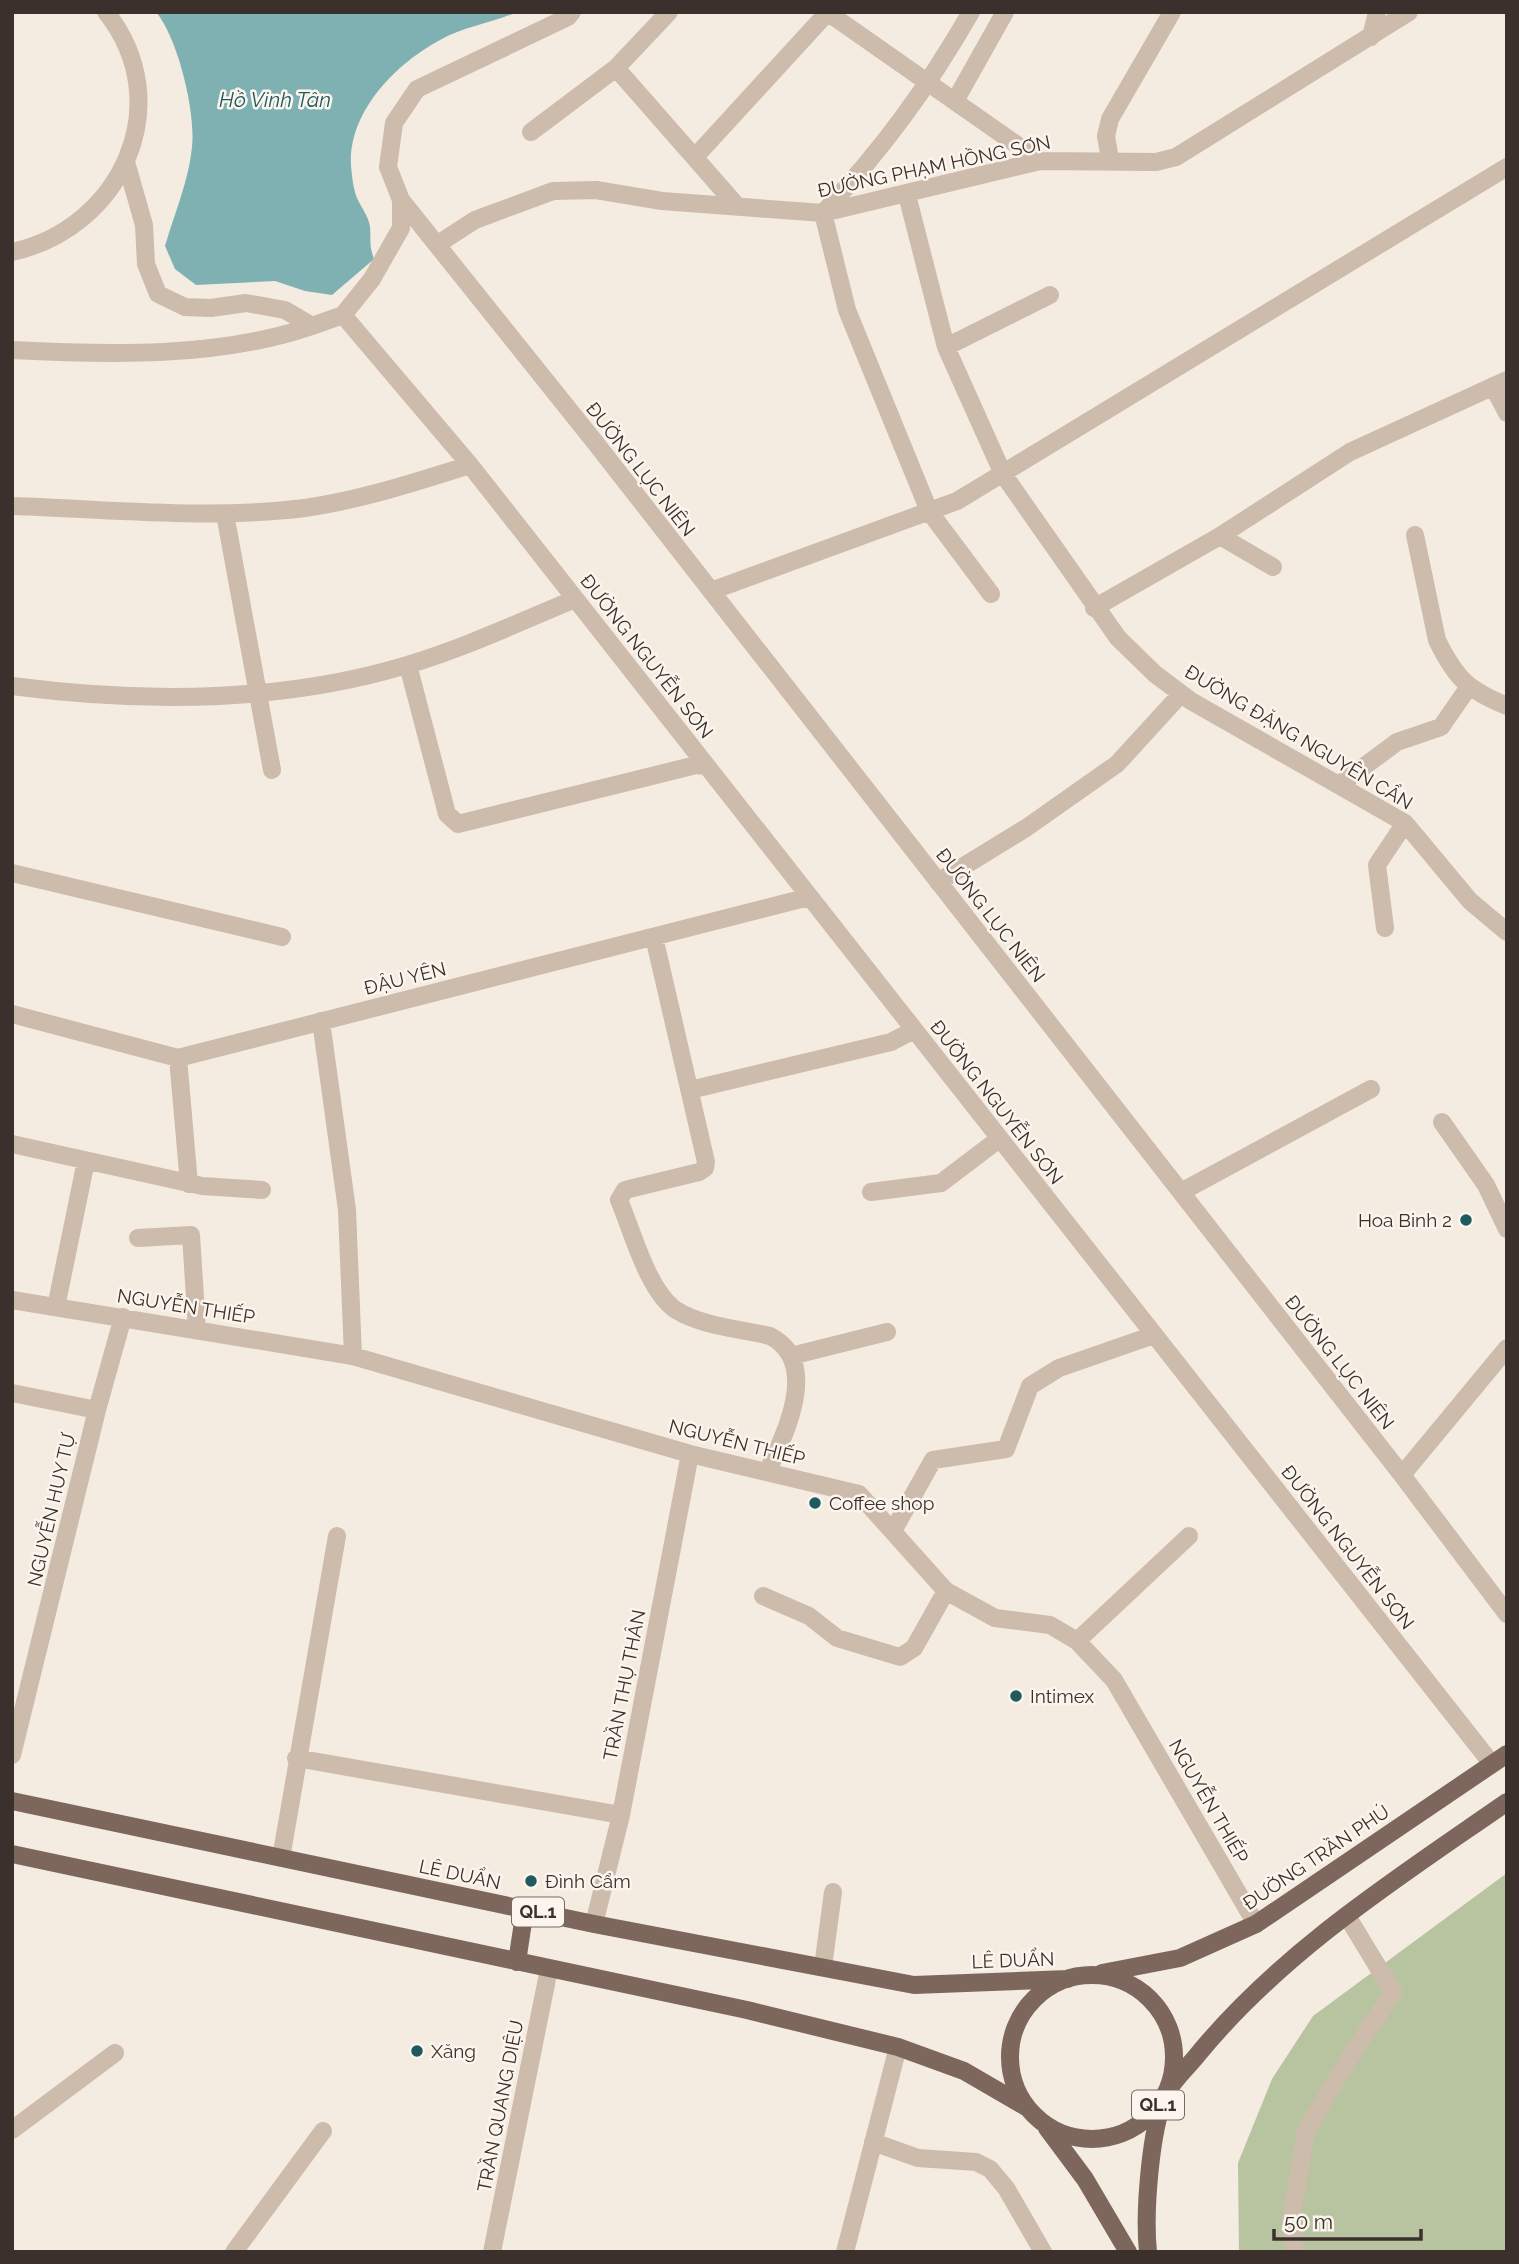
<svg xmlns="http://www.w3.org/2000/svg" width="1519" height="2264" viewBox="0 0 1519 2264" font-family="Raleway,sans-serif">
  <style>
    .green { fill: #b8c4a0 }
    .water { fill: #7fb0b2 }
    .lines { fill: none; stroke-linecap: round; stroke-linejoin: round }
    .minor { stroke: #cdbbac; stroke-width: 18 }
    .major { stroke: #7d675c; stroke-width: 18 }
    .poi-dot { fill: #1f5a5e; stroke: #fbf5ee; stroke-width: 2.5 }
    .labels { text-anchor: middle; stroke-width: 5; stroke-linejoin: round; paint-order: stroke }
    .shield { fill: #fbf5ee; stroke: #756b66; stroke-width: 2 }
    .shield-label { font-size: 18px; font-weight: bold; fill: #3b302b }
    .street-label { font-size: 19px; fill: #3b302b; stroke: #fbf5ee }
    .poi-label { font-size: 19px; fill: #3b302b; stroke: #fbf5ee; text-anchor: start }
    .water-label { font-size: 21px; font-style: italic; fill: #1f5a5e; stroke: #fbf5ee }
  </style>
  <rect width="100%" height="100%" fill="#f4ebe1"/>
  <path class="green" d="M1507 1873V2252H1239L1238 2163 1272 2079 1313 2016Z"/>
  <path class="water" d="M156 12H517C492 23 463 27 440 40 397 63 348 111 351 166 352 176 353 188 357 198 361 207 369 217 370 227 371 240 369 246 374 259L332 295 305 291 275 281 196 285 175 269 165 246C174 215 189 180 192 147 196 113 178 38 156 12Z"/>
  <g class="lines">
    <path class="minor" d="M827 12 1040 161
      M971 12C926 90 884 147 823 213L847 310 929 511 991 594
      M1371 37 1377 12
      M616 68 737 206
      M955 101 1005 12
      M531 132 616 68 669 12
      M695 157 828 12
      M1110 159 1106 136 1110 119 1172 12
      M126 162 144 225 146 264 158 294 185 307 211 308 246 303 285 310 312 326 343 315 372 279 401 228V200L388 167 394 123 417 89 568 17 572 12
      M907 195 946 347 1003 474 1118 638 1155 674 1191 701 1405 823 1470 901 1507 932
      M401 200 594 441 1402 1475 1507 1614
      M438 244 475 220 553 191 596 190 662 201 823 213 1040 161 1156 162 1176 157 1409 12
      M12 252C121 228 179 104 106 12
      M343 315 470 465 1492 1764
      M946 347 1050 295
      M12 350C109 355 219 358 312 326
      M1493 386 1507 413
      M12 506C109 509 208 520 305 508 361 500 416 482 470 465
      M225 514 272 770
      M1415 535 1437 640C1456 679 1468 690 1507 706
      M1220 536 1273 567
      M711 591 957 501 1507 167
      M1094 608 1220 536 1350 452 1507 380
      M408 665 447 814 458 824 696 765 706 766
      M12 686C142 703 281 703 407 665 464 648 520 622 575 599
      M1339 785 1397 742 1441 727 1468 688
      M12 873 282 937
      M938 882 1026 828 1117 764 1181 694
      M1385 928 1377 865 1405 823
      M654 937 706 1162 705 1168 699 1172 625 1190 619 1200C632 1230 648 1292 676 1310 701 1326 741 1329 770 1336 821 1362 785 1435 767 1472
      M12 1014 178 1058 809 897
      M321 1021 347 1210 353 1356
      M178 1058 189 1184
      M690 1090 891 1042 910 1032 911 1026
      M1442 1122 1486 1185 1507 1229
      M12 1144 202 1186 262 1190
      M871 1192 941 1183 999 1139
      M1181 1192 1371 1089
      M138 1238 191 1235 197 1329
      M12 1300 353 1356 690 1454 859 1494 946 1591 995 1618 1050 1625 1077 1641 1114 1680 1256 1924
      M56 1307 86 1161
      M791 1356 887 1332
      M12 1393 97 1410
      M1402 1475 1507 1348
      M893 1531 933 1460 1006 1449 1030 1386 1059 1368 1154 1335
      M763 1596 809 1616 837 1638 900 1657 914 1648 946 1591
      M1077 1641 1189 1536
      M12 1755 97 1410 123 1317
      M296 1758 621 1815
      M281 1858 337 1536
      M594 1924 621 1815 690 1454
      M823 1967 833 1892
      M12 2130 115 2053
      M873 2142 918 2158 976 2162 990 2169 1006 2188 1043 2252
      M234 2252 323 2131
      M492 2252 549 1969
      M845 2252 898 2047
      M1295 2252 1291 2221 1306 2131 1348 2060 1393 1992 1347 1916"/>
    <path class="major" d="M12 1801 594 1924 914 1985 1068 1979
      M12 1854 747 2010 898 2047 964 2071 1026 2107
      M517 1962 525 1909
      M1102 1973 1180 1958 1256 1924 1507 1754
      M1010 2057a82 82 0 1 1 164 0a82 82 0 1 1-164 0Z
      M1047 2128 1085 2179 1128 2252
      M1148 2252C1144 2214 1150 2129 1166 2094 1173 2080 1189 2066 1199 2053 1284 1950 1399 1877 1507 1802"/>
  </g>
  <g class="poi-dot">
    <circle cx="1466" cy="1220" r="7"/>
    <circle cx="815" cy="1503" r="7"/>
    <circle cx="1016" cy="1696" r="7"/>
    <circle cx="531" cy="1881" r="7"/>
    <circle cx="417" cy="2051" r="7"/>
  </g>
  <g class="labels">
    <g class="shield">
      <rect x="512" y="1897.5" width="52" height="29" rx="5"/>
      <rect x="1132" y="2090.5" width="52" height="29" rx="5"/>
    </g>
    <g class="shield-label">
      <text x="538" y="1918">QL.1</text>
      <text x="1158" y="2111">QL.1</text>
    </g>
    <g class="street-label">
      <text transform="translate(934 166) rotate(-12)" y="7">ĐƯỜNG PHẠM HỒNG SƠN</text>
      <text transform="translate(641 469) rotate(52)" y="7">ĐƯỜNG LỤC NIÊN</text>
      <text transform="translate(647 656) rotate(52)" y="7">ĐƯỜNG NGUYỄN SƠN</text>
      <text transform="translate(1299 737) rotate(31)" y="7">ĐƯỜNG ĐẶNG NGUYÊN CẨN</text>
      <text transform="translate(991 915) rotate(52)" y="7">ĐƯỜNG LỤC NIÊN</text>
      <text transform="translate(405 978) rotate(-14)" y="7">ĐẬU YÊN</text>
      <text transform="translate(997 1102) rotate(52)" y="7">ĐƯỜNG NGUYỄN SƠN</text>
      <text transform="translate(186 1306) rotate(9)" y="7">NGUYỄN THIẾP</text>
      <text transform="translate(1340 1362) rotate(52)" y="7">ĐƯỜNG LỤC NIÊN</text>
      <text transform="translate(737 1442) rotate(14)" y="7">NGUYỄN THIẾP</text>
      <text transform="translate(51 1510) rotate(-77)" y="7">NGUYỄN HUY TỰ</text>
      <text transform="translate(1348 1547) rotate(52)" y="7">ĐƯỜNG NGUYỄN SƠN</text>
      <text transform="translate(624 1685) rotate(-79)" y="7">TRẦN THỤ THÂN</text>
      <text transform="translate(1209 1801) rotate(60)" y="7">NGUYỄN THIẾP</text>
      <text transform="translate(1316 1857) rotate(-34)" y="7">ĐƯỜNG TRẦN PHÚ</text>
      <text transform="translate(460 1874) rotate(12)" y="7">LÊ DUẨN</text>
      <text transform="translate(1013 1960) rotate(-2)" y="7">LÊ DUẨN</text>
      <text transform="translate(500 2106) rotate(-79)" y="7">TRẦN QUANG DIỆU</text>
    </g>
    <g class="poi-label">
      <text x="1452" y="1227" text-anchor="end">Hoa Binh 2</text>
      <text x="829" y="1510">Coffee shop</text>
      <text x="1030" y="1703">Intimex</text>
      <text x="545" y="1888">Đình Cẩm</text>
      <text x="431" y="2058">Xăng</text>
    </g>
    <g class="water-label">
      <text x="275" y="107">Hồ Vinh Tân</text>
    </g>
  </g>
  <rect width="1519" height="2264" fill="none" stroke="#3b302b" stroke-width="28"/>
  <path d="M1274 2229v10h147v-10" fill="none" stroke="#3b302b" stroke-width="3.5"/>
  <text x="1284" y="2229" font-size="21" fill="#3b302b" stroke="#fbf5ee" stroke-width="5" paint-order="stroke">50 m</text>
</svg>
